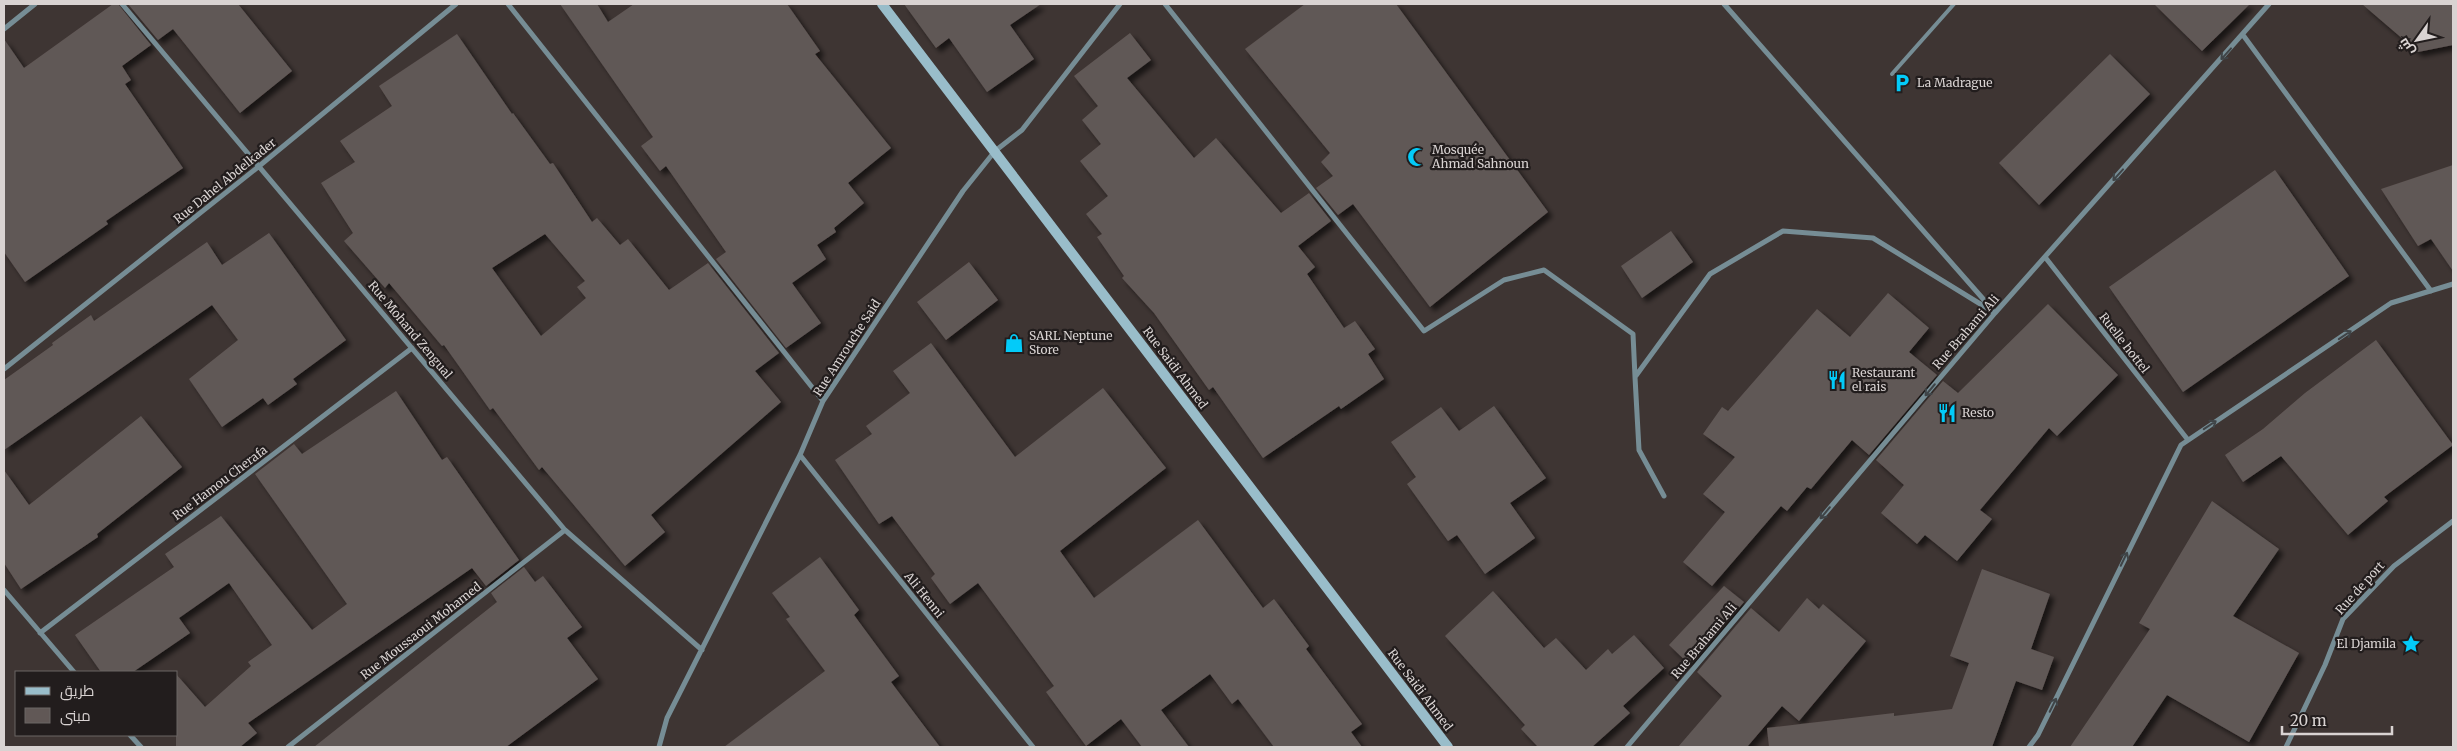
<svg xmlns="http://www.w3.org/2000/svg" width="2457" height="751" viewBox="0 0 2457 751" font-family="Merriweather,Cairo,serif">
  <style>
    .building { fill: #615856; fill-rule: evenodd; filter: url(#shadow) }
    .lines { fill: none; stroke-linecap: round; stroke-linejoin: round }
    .lane { stroke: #768d95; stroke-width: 4 }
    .street { stroke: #768d95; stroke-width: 5 }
    .secondary { stroke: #99bdca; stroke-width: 10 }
    .oneway { stroke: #3f4447 }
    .labels { text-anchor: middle; stroke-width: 4.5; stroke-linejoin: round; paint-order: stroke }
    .poi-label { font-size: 12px; fill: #d9d3d2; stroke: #221d1d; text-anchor: start }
    .street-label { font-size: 12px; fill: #d9d3d2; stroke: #221d1d }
  </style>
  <defs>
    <filter id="shadow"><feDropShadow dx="4.5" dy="4.5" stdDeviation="2.5" flood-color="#0009"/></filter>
  </defs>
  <rect width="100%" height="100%" fill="#3e3533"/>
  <path class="building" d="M113 4H118L151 45 122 66 131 80 125 84 183 168 106 221 108 224 25 282 4 252V39L24 68Z
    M128 4H238L292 71 240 113 173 29 158 40Z
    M560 4H597L608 22 634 4H787L820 51 815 54 891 148 848 183 864 203 834 228 836 232 817 245 826 259 792 283 821 323 786 348 716 259 726 252 666 166 660 171 641 146 653 137Z
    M904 4H1041L1010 25 1034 59 987 92 949 38 936 48Z
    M1305 4H1396L1548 212 1430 307 1353 204 1338 215 1316 188 1333 176 1321 162 1330 153 1245 49Z
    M2154 4H2250L2202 51Z
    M2362 4H2453V45L2418 52Z
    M1130 33 1151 60 1127 78 1194 158 1216 138 1281 213 1309 193 1331 221 1298 246 1315 267 1307 274 1344 328 1355 321 1375 349 1368 354 1384 379 1341 409 1339 406 1263 458 1213 387 1209 390 1154 313 1122 278 1124 276 1097 237 1102 234 1086 214 1108 196 1080 161 1101 144 1082 120 1098 106 1074 76Z
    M457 34 512 114 513 113 550 164 553 163 592 222 597 218 620 245 628 239 669 290 708 263 779 353 755 371 781 402 651 515 665 532 625 566 542 467 539 470 493 408 490 410 444 345 442 346 389 283 385 288 344 241 353 233 321 183 355 162 340 141 392 106 379 86ZM545 234 585 281 577 287 586 298 541 336 492 268Z
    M2110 54 2150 94 2039 205 1999 163Z
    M2453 165V271L2431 239 2418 246 2381 189Z
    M2275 170 2349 276 2183 392 2109 287Z
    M1671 231 1693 262 1642 298 1621 266Z
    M269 233 346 340 293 379 297 384 268 405 263 398 222 427 189 379 238 340 212 305 4 450V380L53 345 52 343 91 315 94 321 207 242 222 265Z
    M969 262 998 300 946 340 917 302Z
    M1888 293 1929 328 1909 352 1937 375 1869 455 1852 440 1811 489 1807 487 1787 511 1781 506 1712 586 1683 562 1725 512 1703 494 1735 457 1703 434 1722 407 1728 411 1817 309 1850 337Z
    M2048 304 2118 375 2057 436 2049 428 1980 510 1992 519 1957 561 1925 535 1917 544 1881 513 1904 485 1876 460 1943 381 1958 393Z
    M2376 340 2453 445 2384 497 2388 501 2348 535 2281 456 2243 482 2225 455 2263 429 2305 393Z
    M931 343 1015 457 1103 388 1166 468 1060 551 1094 598 1198 520 1263 608 1274 599 1309 646 1306 649 1362 724 1351 732 1362 747H1274L1238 699 1232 704 1210 674 1161 710 1189 747H1142L1121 719 1086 746 1046 692 1054 686 978 583 950 604 931 578 935 574 892 516 879 524 835 460 872 434 866 426 910 393 893 371Z
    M396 391 442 460 447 457 519 560 486 586 472 568 248 723 257 733 240 747H176V674L205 707 251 666 248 662 272 645 229 583 179 618 190 633 133 672H101L75 635 174 567 165 554 221 516 312 630 347 604 255 474 294 444 302 454Z
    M1494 406 1546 478 1510 503 1535 538 1485 574 1457 535 1448 541 1407 484 1416 477 1391 442 1441 407 1459 431Z
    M141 416 182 467 97 534 98 537 21 589 4 563V470L29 505Z
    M2212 501 2279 549 2233 616 2299 653 2249 742 2167 695 2132 747H2070L2150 629 2139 623Z
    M820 557 859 610 854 615 899 676 891 682 940 747H724L825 671 786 619 790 617 772 593Z
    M524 567 535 582 543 576 582 627 567 638 598 679 506 747H314L497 602 491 593Z
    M1982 569 2050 594 2031 649 2054 657 2042 690 2016 681 1992 747H1769L1767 728 1894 713V716L1952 709 1969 663 1950 656Z
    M1724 586 1744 602 1690 665 1669 645Z
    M1493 591 1544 648 1556 638 1586 670 1608 649 1612 654 1634 635 1664 668 1623 706 1630 713 1592 747H1538L1521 729 1525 725 1445 636Z
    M1807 598 1819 609 1823 604 1866 641 1799 721 1782 706 1747 747H1678L1722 696 1697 672 1751 608 1779 632Z"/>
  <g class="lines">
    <path class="lane" d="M1892 74 1954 4"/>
    <path class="street" d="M122 4 565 530 702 650
      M508 4 823 401
      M1165 4 1424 331 1504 280 1544 270 1633 334 1635 377
      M1724 4 1992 309
      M4 29 35 4
      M2243 35 2431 291
      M2045 257 2188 440
      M4 369 258 167 456 4
      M800 455 1033 747
      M1664 496 1639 450 1635 377 1710 274 1783 231 1873 238 1995 313
      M4 590 74 672
      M40 633 412 348
      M130 735 141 747
      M288 747 565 530
      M659 747 667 718 800 455 823 401 963 191 995 151 1022 130 1120 4
      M1627 747 1995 313 2269 4
      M2029 747 2038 735 2181 445 2391 303 2453 284
      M2286 747 2325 665 2343 619 2394 566 2453 521"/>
    <path class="secondary" d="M882 4 1448 747"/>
  </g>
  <defs><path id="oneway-shaft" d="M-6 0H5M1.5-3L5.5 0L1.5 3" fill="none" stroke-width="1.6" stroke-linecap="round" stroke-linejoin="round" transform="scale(1.25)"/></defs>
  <g class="oneway">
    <use href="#oneway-shaft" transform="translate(2226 54) rotate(132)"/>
    <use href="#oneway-shaft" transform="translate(2118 175) rotate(132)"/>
    <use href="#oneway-shaft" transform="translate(2345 335) rotate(-34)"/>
    <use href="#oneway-shaft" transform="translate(1930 390) rotate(130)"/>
    <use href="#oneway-shaft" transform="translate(2210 425) rotate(-34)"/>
    <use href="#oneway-shaft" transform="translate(1825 513) rotate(130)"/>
    <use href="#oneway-shaft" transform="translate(2124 559) rotate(-64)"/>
    <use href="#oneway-shaft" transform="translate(2053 705) rotate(-64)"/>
  </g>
  <defs>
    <g id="parking-bare" transform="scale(1.5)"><path d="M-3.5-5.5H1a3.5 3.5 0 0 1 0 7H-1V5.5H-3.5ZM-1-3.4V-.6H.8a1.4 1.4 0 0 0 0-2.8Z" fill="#03cbf9" stroke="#221d1d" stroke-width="2.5" paint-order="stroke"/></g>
    <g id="mosque-bare" transform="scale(1.5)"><path d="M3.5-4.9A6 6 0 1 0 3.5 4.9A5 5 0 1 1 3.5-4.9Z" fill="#03cbf9" stroke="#221d1d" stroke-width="2.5" paint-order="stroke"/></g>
    <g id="shop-bare" transform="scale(1.5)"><path d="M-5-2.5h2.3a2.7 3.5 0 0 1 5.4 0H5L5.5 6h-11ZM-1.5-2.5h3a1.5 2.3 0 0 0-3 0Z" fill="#03cbf9" stroke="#221d1d" stroke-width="2.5" paint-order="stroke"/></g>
    <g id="restaurant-bare" transform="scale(1.5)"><path d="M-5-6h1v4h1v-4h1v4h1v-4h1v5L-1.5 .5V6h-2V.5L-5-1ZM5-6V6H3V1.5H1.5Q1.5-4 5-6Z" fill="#03cbf9" stroke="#221d1d" stroke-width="2.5" paint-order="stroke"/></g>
    <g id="sight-bare" transform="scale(1.5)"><path d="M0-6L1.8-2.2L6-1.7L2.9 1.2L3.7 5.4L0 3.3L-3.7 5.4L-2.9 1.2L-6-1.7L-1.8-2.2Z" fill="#03cbf9" stroke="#221d1d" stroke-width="2.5" paint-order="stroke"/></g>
  </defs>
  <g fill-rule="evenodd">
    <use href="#parking-bare" x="1902" y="83"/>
    <use href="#mosque-bare" x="1417" y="157"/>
    <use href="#shop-bare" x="1014" y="343"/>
    <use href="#restaurant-bare" x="1837" y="380"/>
    <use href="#restaurant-bare" x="1947" y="413"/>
    <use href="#sight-bare" x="2411" y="644"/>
  </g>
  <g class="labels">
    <g class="poi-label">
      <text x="1917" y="87">La Madrague</text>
      <text x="1432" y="154">Mosquée<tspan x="1432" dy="14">Ahmad Sahnoun</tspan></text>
      <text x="1029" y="340">SARL Neptune<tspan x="1029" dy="14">Store</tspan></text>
      <text x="1852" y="377">Restaurant<tspan x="1852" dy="14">el rais</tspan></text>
      <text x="1962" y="417">Resto</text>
      <text x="2396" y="648" text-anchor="end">El Djamila</text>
    </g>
    <g class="street-label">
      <text transform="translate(225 181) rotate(-39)" y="4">Rue Dahel Abdelkader</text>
      <text transform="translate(410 330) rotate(50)" y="4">Rue Mohand Zengual</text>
      <text transform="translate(1966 332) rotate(-49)" y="4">Rue Brahami Ali</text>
      <text transform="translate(2124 343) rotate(52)" y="4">Ruelle hottel</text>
      <text transform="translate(847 348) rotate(-57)" y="4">Rue Amrouche Said</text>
      <text transform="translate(1175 368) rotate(53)" y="4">Rue Saidi Ahmed</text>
      <text transform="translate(220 483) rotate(-37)" y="4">Rue Hamou Cherafa</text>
      <text transform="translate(2360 588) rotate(-48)" y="4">Rue de port</text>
      <text transform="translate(924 595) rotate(51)" y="4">Ali Henni</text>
      <text transform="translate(421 631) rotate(-38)" y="4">Rue Moussaoui Mohamed</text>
      <text transform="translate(1704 641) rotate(-50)" y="4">Rue Brahami Ali</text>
      <text transform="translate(1420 690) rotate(53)" y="4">Rue Saidi Ahmed</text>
    </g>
  </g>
  <rect width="2457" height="751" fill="none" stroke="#d9d3d2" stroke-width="10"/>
  <rect x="15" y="671" width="162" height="65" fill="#221d1d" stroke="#6b6665"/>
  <rect x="25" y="687" width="25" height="8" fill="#99bdca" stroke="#6b6665"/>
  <text x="60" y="696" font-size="15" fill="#d9d3d2">طريق</text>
  <rect x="25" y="708" width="25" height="15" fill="#615856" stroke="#6b6665"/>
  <text x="60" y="721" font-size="15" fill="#d9d3d2">مبنى</text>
  <g transform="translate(2417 40) rotate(237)" stroke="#221d1d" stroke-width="4" paint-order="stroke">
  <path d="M0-4L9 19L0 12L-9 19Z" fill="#d9d3d2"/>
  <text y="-8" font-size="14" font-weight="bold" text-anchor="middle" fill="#d9d3d2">ش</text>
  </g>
  <path d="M2282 726v8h110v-8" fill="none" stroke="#d9d3d2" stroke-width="2.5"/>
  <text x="2290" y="726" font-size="15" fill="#d9d3d2" stroke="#221d1d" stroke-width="4" paint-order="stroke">20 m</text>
</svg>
